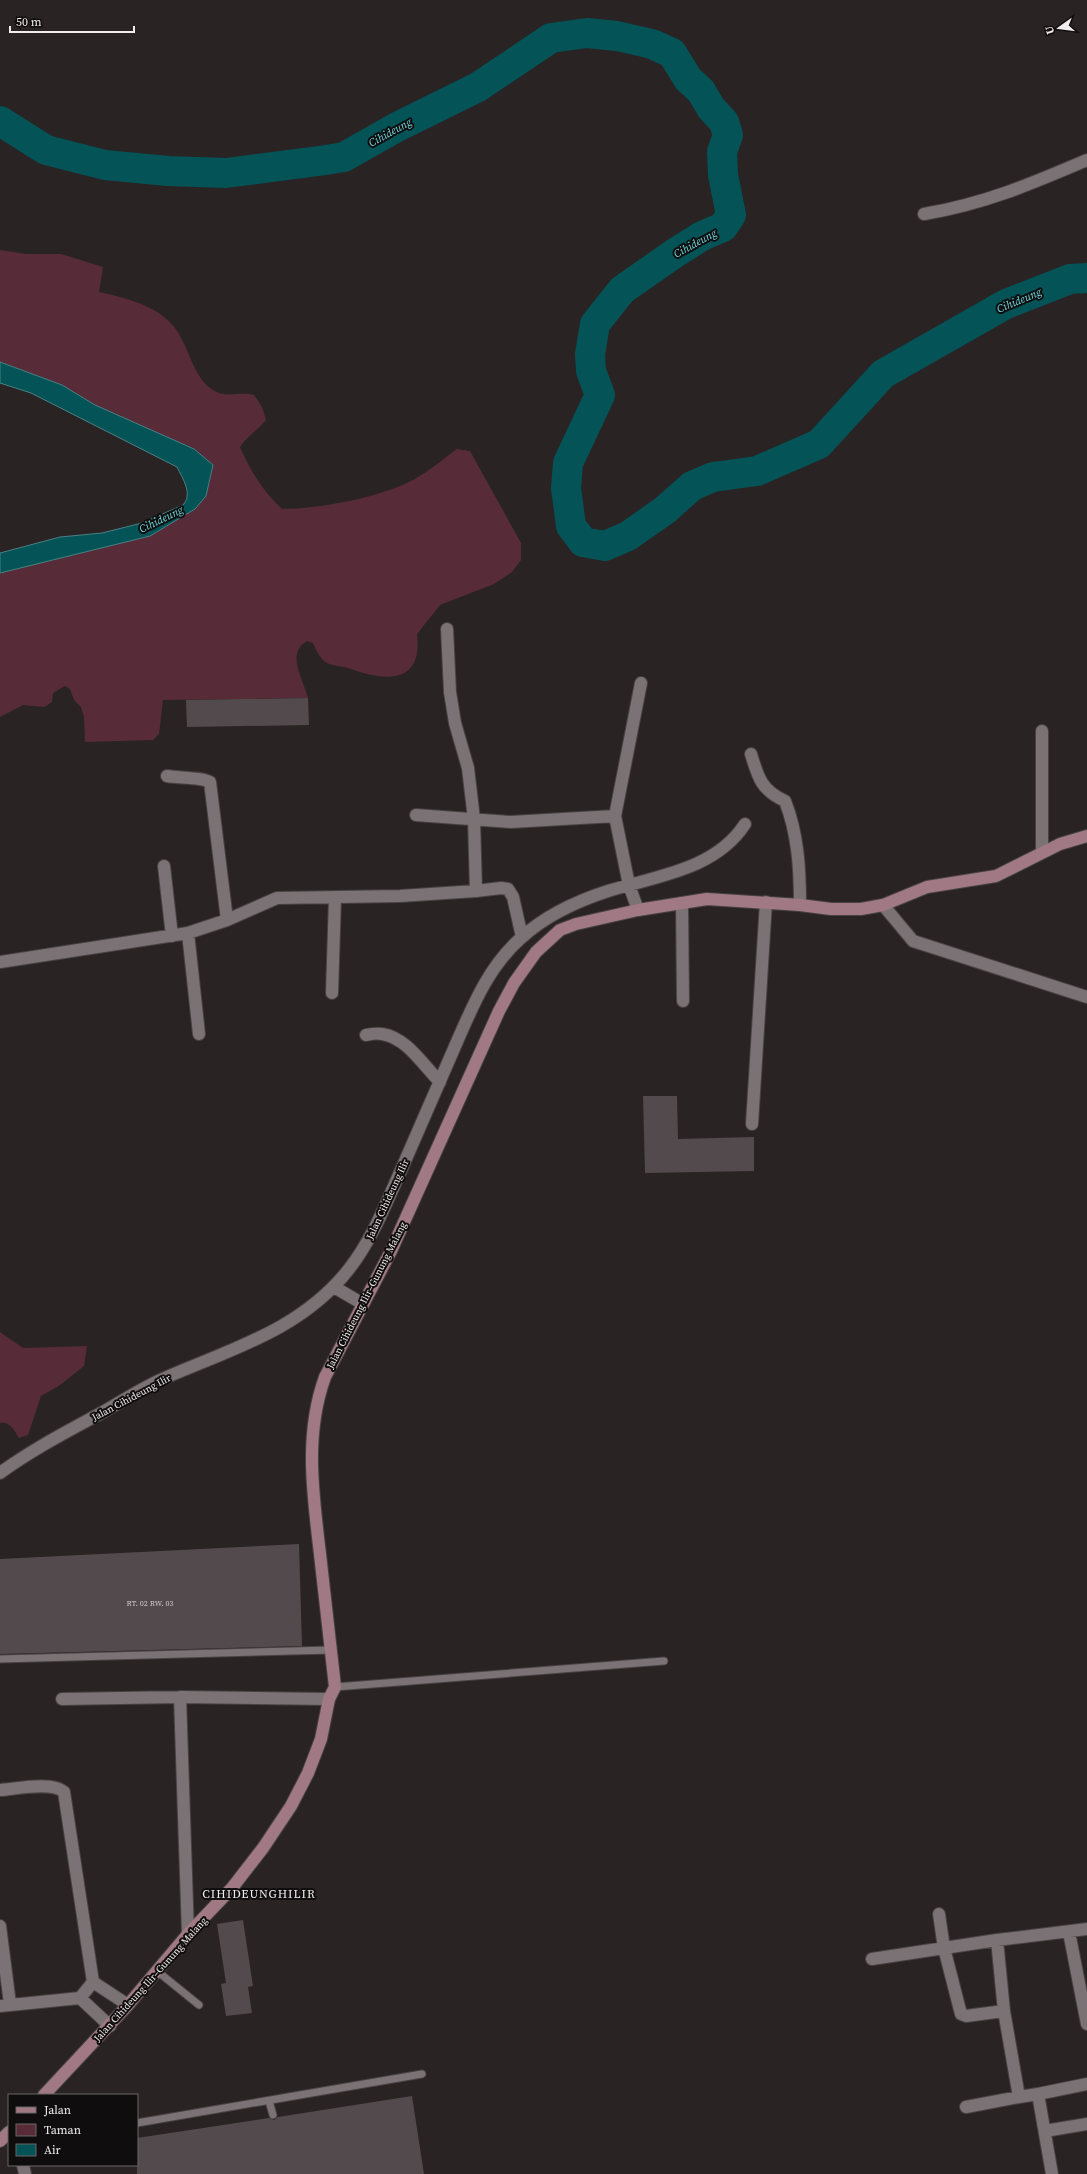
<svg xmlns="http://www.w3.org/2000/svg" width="1087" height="2174" viewBox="0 0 1087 2174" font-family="'Source Serif 4',serif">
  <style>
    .green { fill: #572c38 }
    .water { fill: #035357; stroke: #4a8184 }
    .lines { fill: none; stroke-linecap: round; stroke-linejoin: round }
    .river { stroke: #035357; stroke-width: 30 }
    .building { fill: #524a4c }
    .lane-casing { stroke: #484244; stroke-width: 9 }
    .street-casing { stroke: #484244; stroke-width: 14 }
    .secondary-casing { stroke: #484244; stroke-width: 14 }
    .lane { stroke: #7a7274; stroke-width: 7 }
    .street { stroke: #7a7274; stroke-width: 12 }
    .secondary { stroke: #a07984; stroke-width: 12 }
    .labels { text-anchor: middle; stroke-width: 4; stroke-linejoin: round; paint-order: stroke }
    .number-label { font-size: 8px; fill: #c9c4c5 }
    .street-label { font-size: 10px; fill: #f1eced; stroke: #100d0e }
    .water-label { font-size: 11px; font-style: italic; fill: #71d9e0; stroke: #100d0e }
    .quarter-label { font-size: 12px; letter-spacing: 1px; fill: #f1eced; stroke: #100d0e }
  </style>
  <rect width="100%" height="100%" fill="#2a2324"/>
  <path class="green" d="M0 250 26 254H61L103 267 99 292C128 298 166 308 180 336 190 353 195 379 213 390 226 399 240 391 254 395L262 407 266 420C258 430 247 436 240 447 251 472 263 491 282 509 320 509 382 497 415 479 430 470 443 459 457 449L470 451 521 543V560L512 572 494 584 440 605 417 634C423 686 384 681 348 668 342 666 333 666 327 663 320 659 316 650 313 643L307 641C285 653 304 681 308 698L163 700 159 734 153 740 85 742 84 717 81 707 74 700 70 689 65 686 53 693 52 702 44 707 23 705 0 717V573L150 536 195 509 206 496 213 466 194 449 95 405 62 385 0 362Z
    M0 1332 23 1348 87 1346 84 1366 60 1385 41 1396 28 1435 19 1438C14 1430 10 1421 0 1423Z"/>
  <path class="water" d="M0 362 62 385 95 405 194 449 213 465 206 496 195 509 150 536 0 573V553L60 537 102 533 142 523 183 505C193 494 183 479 177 467L31 393 0 383Z"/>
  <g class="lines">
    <path class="river" d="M0 121 46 150 105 165 168 171 226 173 326 160 344 157 397 127 478 87 551 38 587 33 617 36 652 44 672 53 688 79 701 91 711 108 724 122 728 135 722 152 723 175 731 215 723 227 702 236 675 253 622 290 595 324 590 354 591 371 600 395 568 463 566 488 571 526 583 542 605 546 628 536 665 510 692 486 713 477 757 471 819 444 883 374 1006 304 1070 279 1087 278"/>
  </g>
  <path class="building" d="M308 698 309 725 187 727 186 700Z
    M643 1096H677L678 1139 754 1137V1171L645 1173Z
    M299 1544 302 1646 0 1654V1559Z
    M243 1920 253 1986 248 1987 252 2013 226 2016 221 1984 226 1983 217 1924Z
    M412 2096 424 2174H137V2138L269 2118 274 2120 278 2117Z"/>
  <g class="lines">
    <g class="lane-casing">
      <path id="lane" d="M0 1659 331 1650
        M335 1687 664 1661
        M157 1971 199 2005
        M269 2101 273 2115
        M137 2123 422 2074"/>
    </g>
    <g class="street-casing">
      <path id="street" d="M924 214C984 204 1031 184 1087 160
        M447 629 450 692 455 723 468 768 474 819 476 891
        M1042 731V852
        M751 754C758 777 761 790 785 801 798 834 800 869 800 905
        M167 776C178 778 202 777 210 782L227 920
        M416 815 511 822 615 816
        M164 866 172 936
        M682 903 683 1001
        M883 905 913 941 1087 997
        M638 910 629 885 615 816 641 683
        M0 962 188 933
        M332 993 335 898
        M199 1034 188 933 227 920 277 898 400 896 476 891 501 888 508 889 513 897 522 937
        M366 1035C371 1034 377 1033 382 1034 406 1037 424 1066 440 1082
        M752 1124 766 902
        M334 1287 363 1304
        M0 1473C33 1449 68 1431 103 1412 124 1400 145 1386 167 1377 234 1348 302 1329 349 1269 373 1238 386 1203 402 1168 420 1126 438 1085 456 1044 473 1005 489 966 521 938 545 916 577 901 608 891 656 876 715 870 745 824
        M180 1697 188 1934
        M62 1699 180 1697 329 1699
        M0 1790C15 1789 53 1781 64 1792L93 1982 128 2005
        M939 1914 944 1948 961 2014 966 2016 1004 2011
        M0 1926 10 2004
        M1069 1932 1087 2024
        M997 1940 1004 2011 1019 2097 1038 2094 1052 2174
        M872 1959 997 1940 1087 1929
        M80 1998 110 2026
        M0 2006 80 1998 93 1982
        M1038 2094 1087 2084
        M966 2107 1019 2097
        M1045 2131 1087 2124
        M23 2165 25 2174"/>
    </g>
    <g class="secondary-casing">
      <path id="secondary" d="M44 2095 128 2005 188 1934 232 1888 263 1848 291 1806 308 1773 321 1739 329 1699 335 1687C330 1642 325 1598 320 1554 313 1494 304 1435 325 1377L391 1251 499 1011 514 983 536 952 560 930 576 924 638 910 707 899 800 905 831 909H861L883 905 927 887 996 876 1060 844 1087 836
        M0 2141 9 2132"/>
    </g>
    <use href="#lane" class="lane"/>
    <use href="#street" class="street"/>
    <use href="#secondary" class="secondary"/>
  </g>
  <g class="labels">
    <g class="number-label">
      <text x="150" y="1606">RT. 02 RW. 03</text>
    </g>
    <g class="street-label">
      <text transform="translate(387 1199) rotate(-65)" y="4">Jalan Cihideung Ilir</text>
      <text transform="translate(366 1295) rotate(-63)" y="4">Jalan Cihideung Ilir–Gunung Malang</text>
      <text transform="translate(131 1397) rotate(-28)" y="4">Jalan Cihideung Ilir</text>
      <text transform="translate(150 1979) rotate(-48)" y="4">Jalan Cihideung Ilir–Gunung Malang</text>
    </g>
    <g class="water-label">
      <text transform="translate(390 132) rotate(-29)" y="4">Cihideung</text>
      <text transform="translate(695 243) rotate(-29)" y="4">Cihideung</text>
      <text transform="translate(1019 300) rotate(-23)" y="4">Cihideung</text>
      <text transform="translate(161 519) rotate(-26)" y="4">Cihideung</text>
    </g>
    <g class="quarter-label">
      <text x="259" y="1898">CIHIDEUNGHILIR</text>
    </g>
  </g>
  <rect x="8" y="2094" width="130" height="72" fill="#100d0e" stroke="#6a6667"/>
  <rect x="16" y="2107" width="20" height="6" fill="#a07984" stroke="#6a6667"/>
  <text x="44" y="2114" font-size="12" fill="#f1eced">Jalan</text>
  <rect x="16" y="2124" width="20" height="12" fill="#572c38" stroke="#6a6667"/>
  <text x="44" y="2134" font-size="12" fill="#f1eced">Taman</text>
  <rect x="16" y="2144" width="20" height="12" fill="#035357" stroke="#6a6667"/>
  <text x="44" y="2154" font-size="12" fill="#f1eced">Air</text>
  <g transform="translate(1059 28) rotate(256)" stroke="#100d0e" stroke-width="3" paint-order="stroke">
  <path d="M0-3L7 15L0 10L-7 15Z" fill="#f1eced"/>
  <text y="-6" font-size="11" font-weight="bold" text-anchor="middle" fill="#f1eced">U</text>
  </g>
  <path d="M10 26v6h124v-6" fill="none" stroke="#f1eced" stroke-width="2"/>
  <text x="16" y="26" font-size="12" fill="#f1eced" stroke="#100d0e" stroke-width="3" paint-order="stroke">50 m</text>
</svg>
